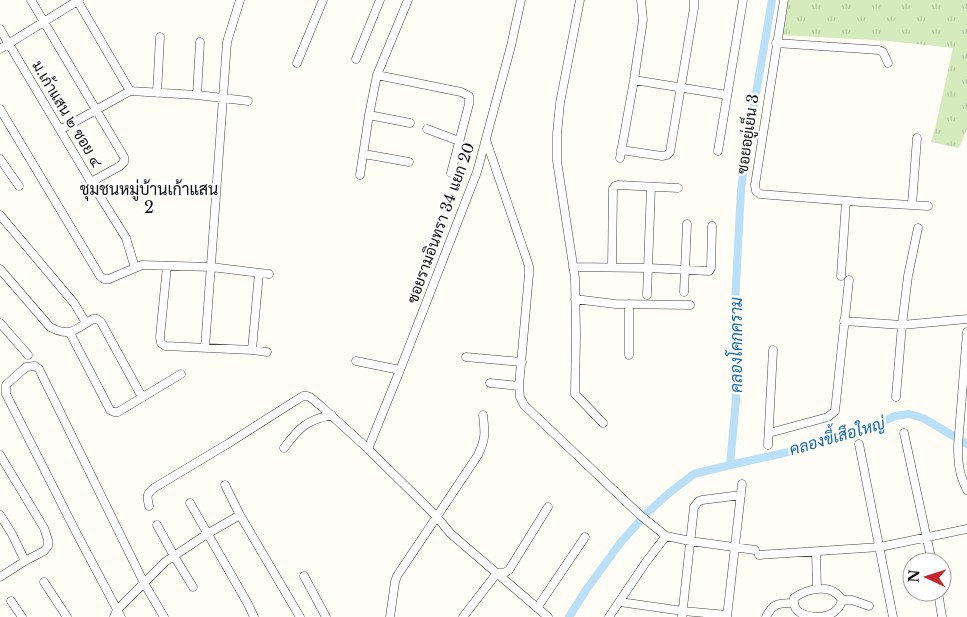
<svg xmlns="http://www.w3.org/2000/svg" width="967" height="617" viewBox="0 0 967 617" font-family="'Libre Baskerville',Sarabun,serif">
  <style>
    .grass { fill: url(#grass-tufts) }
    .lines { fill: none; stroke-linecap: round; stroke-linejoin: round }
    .canal { stroke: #b9e0f7; stroke-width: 8 }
    .minor-casing { stroke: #444; stroke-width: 9 }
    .minor { stroke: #fff; stroke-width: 8 }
    .labels { text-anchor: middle; stroke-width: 5; stroke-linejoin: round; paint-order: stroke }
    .street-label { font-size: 15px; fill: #111; stroke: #fff }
    .neighbourhood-label { font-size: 16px; fill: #111; stroke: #fff }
    .water-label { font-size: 16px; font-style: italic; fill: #1768a6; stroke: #fff }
  </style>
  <defs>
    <pattern id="grass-tufts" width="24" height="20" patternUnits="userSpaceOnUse" patternTransform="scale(1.25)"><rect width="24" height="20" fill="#d5ebbd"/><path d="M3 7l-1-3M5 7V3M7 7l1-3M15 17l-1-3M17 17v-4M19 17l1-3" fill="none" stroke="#b6c8a1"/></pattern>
  </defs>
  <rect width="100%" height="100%" fill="#fffdf5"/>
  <path class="grass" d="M789 0H967V129L959 148 931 142 936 125 953 48 889 41 782 35Z"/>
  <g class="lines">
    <path class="canal" d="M730 465 736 400 734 323 741 190 748 140 772 0
      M569 617 586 590 621 542 647 513 669 493 694 474 730 465 784 453 832 439 853 435 895 416 909 414 923 418 967 444"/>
    <g class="minor-casing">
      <path id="minor" d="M31 0 124 157V162L120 166 91 182
        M77 0 130 91
        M580 0 560 103 557 134V161L575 278 576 334 575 394 603 423
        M784 0 755 185 756 191 760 194 861 202 928 206
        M0 29 91 182 126 238 135 268
        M776 43 879 50 883 52 888 63
        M0 49 79 0
        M356 59 380 0
        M297 63 323 0
        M377 75 461 92 469 96V104L451 173
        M634 80 727 95
        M157 93 160 37
        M197 95 200 42
        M0 109 100 276 104 279H109L142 265 211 267 269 274
        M369 115 410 123
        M427 129 459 141
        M60 130 130 91 197 95 248 101
        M486 140 529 266V274L519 386 520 397 524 405 640 515 666 536 690 541 755 550
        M621 150 662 156 667 155 670 152 694 8V0
        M718 151 743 0
        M364 154 409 162
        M620 158 634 80 643 20 641 0
        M0 159 19 186
        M360 175 369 115 377 75 408 0
        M912 205 917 138
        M0 215 74 303 86 323
        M167 266 160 337 161 343 165 346 252 350 267 352
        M573 267 648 268 709 271 711 268 712 226
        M612 267 613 189 615 186 618 185 678 188
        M0 269 50 327C71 338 75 329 93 319H97L101 322 142 397
        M841 276 846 201
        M684 292 687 224
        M647 295 651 187
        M575 299 615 304 690 305
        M629 304V355
        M844 321 902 325 967 319
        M0 323 28 355
        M967 332 958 446C958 464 959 474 967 490
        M70 333 110 410 114 412H118L181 374
        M205 348 227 42 240 0
        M252 350 259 273
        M466 357 522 362
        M356 361 400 370
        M490 383 519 386
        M896 397 902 325 908 276 918 228
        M769 433 828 417 835 411 849 280
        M904 433 932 562
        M859 444 893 617
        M768 445 773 350
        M284 448C299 428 306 420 332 415
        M368 449 400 370 477 172 511 46 521 0
        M0 455 44 528 48 540V546L44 551 25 561 0 577
        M225 485 240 515 300 617
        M190 503 248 604 254 617
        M149 506C147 497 146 494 154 488L229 443 295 401 303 396H307L310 397 322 407 365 446 436 516 451 534 548 617
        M0 515 12 534 25 561
        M157 525 174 556 193 587
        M816 552 817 589
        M759 555 880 547 967 529
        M304 576 326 617
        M44 582 67 617
        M938 592 942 617
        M842 600H852L869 606
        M11 601 22 617
        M620 602 683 611 727 615
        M537 608 585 537
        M114 617 117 610 165 562 207 534 240 515
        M121 617 77 534 6 394V385L26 367 35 366 39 369 144 583 164 617
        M390 617 395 582 397 576 478 455C486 438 485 433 483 415
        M463 617 497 573H504L509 570 548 507
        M609 617 646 562 666 536
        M682 617 694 507 699 501 702 500 741 495
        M727 617 742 484
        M766 617C773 603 779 603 794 603
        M817 617C805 616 792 613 794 598 808 588 832 583 842 600 839 612 830 616 818 617"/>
    </g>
    <use href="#minor" class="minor"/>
  </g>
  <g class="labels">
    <g class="street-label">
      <text transform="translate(67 114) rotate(59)" y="5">ม.เก้าแสน ๒ ซอย ๔</text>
      <text transform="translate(748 134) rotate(-82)" y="5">ซอยอยู่เย็น 3</text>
      <text transform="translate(441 223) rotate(-70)" y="5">ซอยรามอินทรา 34 แยก 20</text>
    </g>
    <g class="neighbourhood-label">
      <text x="149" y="195">ชุมชนหมู่บ้านเก้าแสน<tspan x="149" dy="18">2</tspan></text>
    </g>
    <g class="water-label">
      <text transform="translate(736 345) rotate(-90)" y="6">คลองโคกคราม</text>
      <text transform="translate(837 436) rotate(-16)" y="6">คลองขี้เสือใหญ่</text>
    </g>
  </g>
  <g transform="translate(927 577) rotate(274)"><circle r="24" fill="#ffffff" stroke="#a0a0a0"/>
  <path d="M0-4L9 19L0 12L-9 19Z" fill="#c4262e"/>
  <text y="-8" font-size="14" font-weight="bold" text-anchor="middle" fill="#111111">N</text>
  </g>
</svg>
